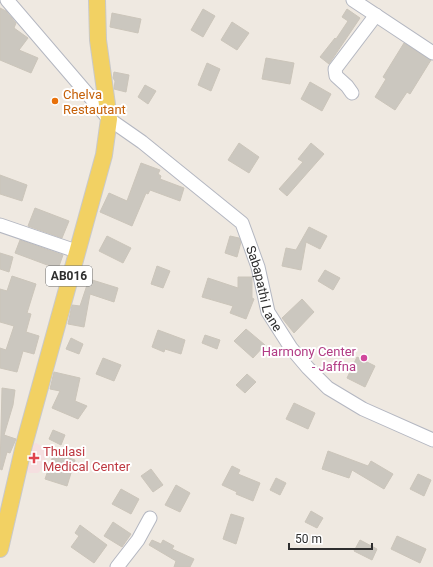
<svg xmlns="http://www.w3.org/2000/svg" width="433" height="567" viewBox="0 0 433 567" font-family="Roboto,sans-serif">
  <style>
    .medical { fill: #f5dfe0 }
    .building { fill: #cbc7bf; stroke: #cbc5ba }
    .lines { fill: none; stroke-linecap: round; stroke-linejoin: round }
    .minor-casing { stroke: #b4b7c1; stroke-width: 15 }
    .major-casing { stroke: #c9c9c9; stroke-width: 18 }
    .minor { stroke: #fff; stroke-width: 13 }
    .major { stroke: #f2d163; stroke-width: 16 }
    .food-dot { fill: #e8710a; stroke: #fff; stroke-width: 1.5 }
    .hotel-dot { fill: #d1479c; stroke: #fff; stroke-width: 1.5 }
    .health-dot { fill: #e0444e; stroke: #fff; stroke-width: 1.5 }
    .labels { text-anchor: middle; stroke-width: 4; stroke-linejoin: round; paint-order: stroke }
    .shield { fill: #fff; stroke: #6d6d6d; stroke-width: 1 }
    .shield-label { font-size: 12px; font-weight: bold; fill: #2e2e2e }
    .food-label { font-size: 13px; fill: #c56008; stroke: #fff; text-anchor: start }
    .street-label { font-size: 13px; fill: #2e2e2e; stroke: #fff }
    .hotel-label { font-size: 13px; fill: #b23c85; stroke: #fff; text-anchor: end }
    .health-label { font-size: 13px; fill: #be3a42; stroke: #fff; text-anchor: start }
  </style>
  <rect width="100%" height="100%" fill="#efe9e1"/>
  <path class="medical" d="M36 443 45 448V466L38 473H30L19 469 30 444Z"/>
  <path class="building" d="M0 8 6 11 16 23 14 28 28 38 19 50 38 58 31 73 0 60Z
    M203 9 215 16 203 37 191 30Z
    M347 9 360 18 329 64 320 57 335 38 336 39 348 21 342 17Z
    M112 13 141 19 138 33 110 27Z
    M232 22 249 33 237 50 221 40Z
    M404 43 431 60 410 94 407 92 395 110 375 97 386 79 383 77Z
    M266 58 294 63 290 84 262 79Z
    M207 63 220 69 211 91 198 85Z
    M114 72 129 75 126 92 114 89 115 81 113 78Z
    M310 82 331 94 322 111 301 99Z
    M145 85 156 91 148 104 138 97Z
    M239 143 259 157 249 173 228 160Z
    M311 143 324 154 287 196 279 189 303 162 298 159Z
    M141 163 160 170 158 174 161 176 160 179 184 188 180 201 150 190 148 194 146 193 132 226 100 212 109 193 127 201Z
    M0 175 27 185 22 201 0 194Z
    M35 208 69 221 62 238 28 226Z
    M309 227 327 236 320 249 306 242 301 270 282 266 286 248 296 250Z
    M107 236 131 248 123 263 99 251Z
    M230 236 239 238 241 242 237 257 225 253Z
    M20 240 63 255 58 269 15 253Z
    M0 253 13 257 9 272 0 269Z
    M157 266 170 271 163 288 151 284Z
    M325 270 340 278 333 290 318 281Z
    M12 276 36 284 27 313 31 314 26 332 39 336 34 354 23 351 17 372 0 368V348L6 350 14 326 0 322V289L7 291Z
    M238 277H252V298L254 299 246 319 230 313 233 306 202 297 208 278 238 288Z
    M89 279 118 288 114 302 90 294 84 327 68 324 72 305 80 306Z
    M302 299 314 312 294 333 282 318Z
    M246 329 265 345 253 358 234 341Z
    M158 330 185 340 181 354 165 349 164 352 152 347Z
    M205 335 220 340 217 349 202 343Z
    M71 338 83 344 79 354 66 349Z
    M357 357 375 366 365 387 347 378Z
    M103 358 121 365 114 381 96 374Z
    M54 372 80 378 75 401 87 406 78 419 52 408 60 391 50 389Z
    M247 374 256 382 245 393 236 385Z
    M2 388 15 390 13 405 4 435 16 439 10 453 7 452 2 470 0 469Z
    M294 403 315 413 308 429 286 419Z
    M53 430 65 435 61 445 49 439Z
    M328 451 368 466 371 461 393 474 384 489 352 470 349 478 322 469Z
    M54 453 75 460 67 486 45 479Z
    M232 466 240 470 238 474 260 483 253 501 236 494 237 492 222 485Z
    M151 469 163 485 153 492 141 476Z
    M418 474 431 480 424 496 410 489Z
    M276 478 286 483 280 495 270 490Z
    M176 485 190 493 180 512 165 505Z
    M121 489 139 499 131 514 112 504Z
    M311 511 323 518 317 528 305 522Z
    M231 514 244 518 236 544 223 539Z
    M113 522 131 534 122 547 104 536Z
    M80 525 107 545 94 563 71 547 79 536 75 533Z
    M397 536 426 549 420 563 391 549Z
    M152 540 161 544 163 540 174 546 172 549 194 559 190 567H174L176 561 149 545Z
    M360 540 377 549 372 560 354 551Z"/>
  <g class="lines">
    <g class="minor-casing">
      <g id="minor">
        <path id="s1" d="M7 0 109 119 142 142 242 223 258 267 268 312 291 348 308 368 328 388 363 409 433 440"/>
        <path d="M353 0 433 53"/>
        <path d="M352 93 347 86 336 76 335 69 376 15"/>
        <path d="M0 225 76 251"/>
        <path d="M117 567 138 540 150 518"/>
      </g>
    </g>
    <g class="major-casing">
      <path id="major" d="M0 549 24 445 104 155 109 119 98 40 97 0"/>
    </g>
    <use href="#minor" class="minor"/>
    <use href="#major" class="major"/>
  </g>
  <circle class="food-dot" cx="55" cy="101" r="4"/>
  <circle class="hotel-dot" cx="364" cy="358" r="4"/>
  <path class="health-dot" d="M32 452h4v4h4v4h-4v4h-4v-4h-4v-4h4z"/>
  <g class="labels">
    <rect class="shield" x="46" y="266" width="46" height="20" rx="3"/>
    <g class="shield-label">
      <text x="69" y="280">AB016</text>
    </g>
    <g class="food-label">
      <text x="63" y="99">Chelva<tspan x="63" dy="15">Restautant</tspan></text>
    </g>
    <g class="street-label">
      <text dy="5" stroke="none"><textPath href="#s1" startOffset="395">Sabapathi Lane</textPath></text>
    </g>
    <g class="hotel-label">
      <text x="356" y="356">Harmony Center<tspan x="356" dy="15">- Jaffna</tspan></text>
    </g>
    <g class="health-label">
      <text x="43" y="456">Thulasi<tspan x="43" dy="15">Medical Center</tspan></text>
    </g>
  </g>
  <path d="M289 543v6h83v-6" fill="none" stroke="#2e2e2e" stroke-width="2"/>
  <text x="295" y="543" font-size="12" fill="#2e2e2e" stroke="#ffffff" stroke-width="3" paint-order="stroke">50 m</text>
</svg>
